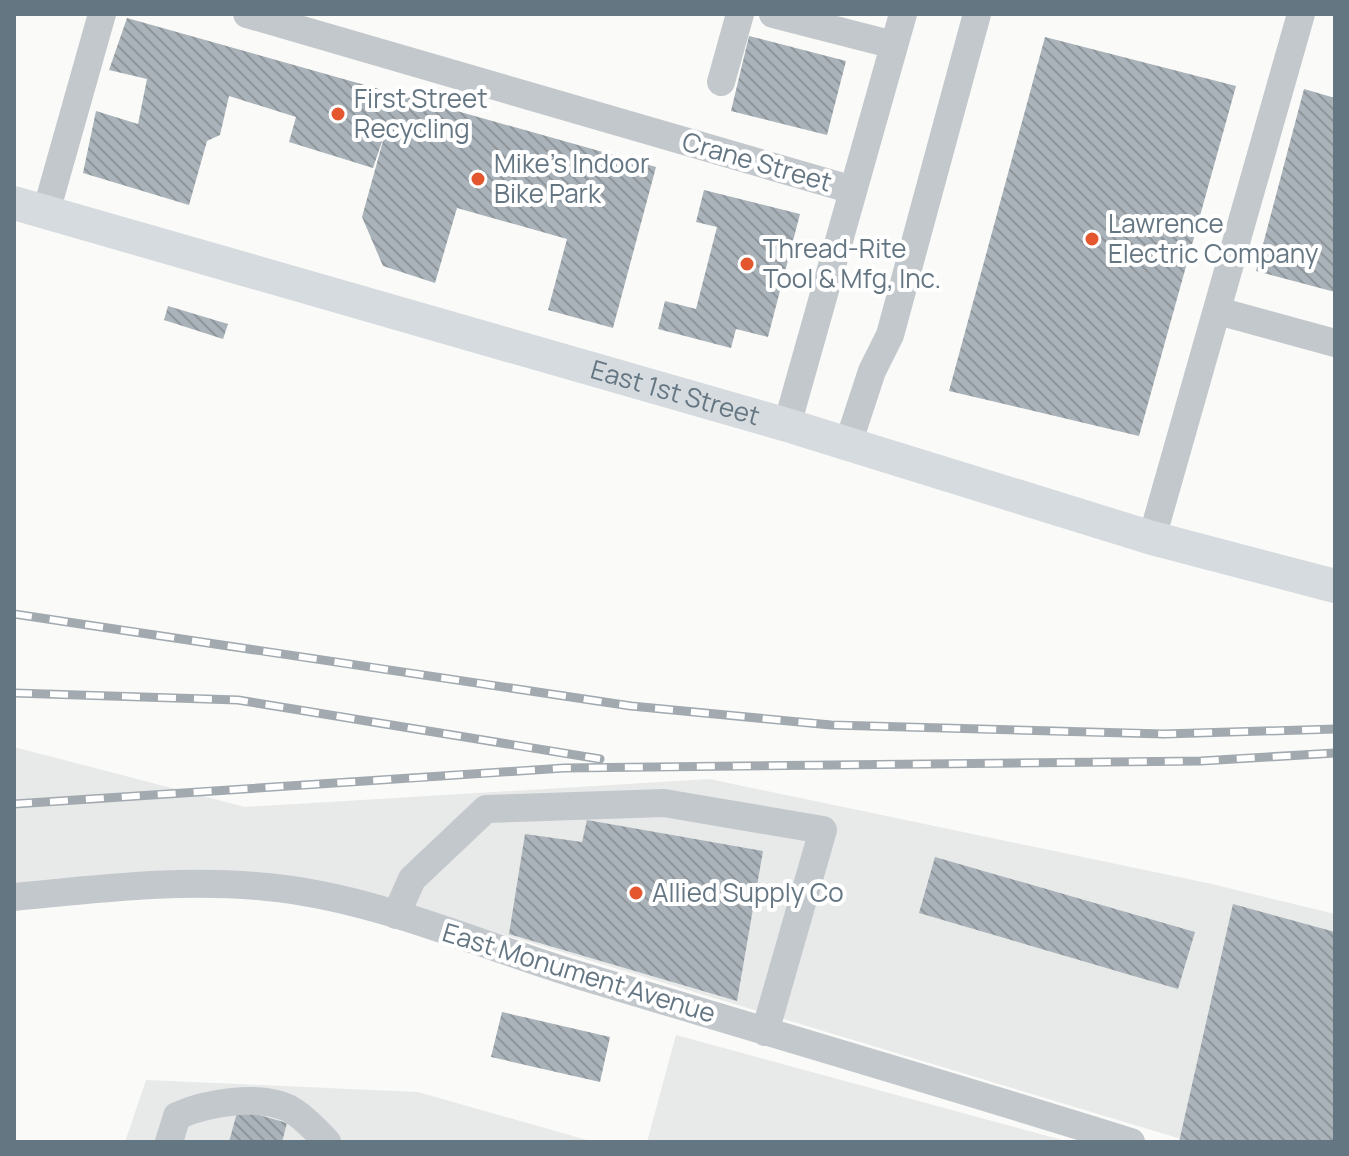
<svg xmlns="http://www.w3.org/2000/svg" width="1349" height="1156" viewBox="0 0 1349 1156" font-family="Manrope,sans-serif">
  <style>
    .built { fill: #e8e9e9 }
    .building { fill: url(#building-back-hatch) }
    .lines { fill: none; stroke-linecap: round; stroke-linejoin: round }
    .minor { stroke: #c3c8cc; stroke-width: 28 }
    .major { stroke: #d6dbdf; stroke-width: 34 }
    .rail-casing { stroke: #a2aab0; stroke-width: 9 }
    .rail { stroke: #fff; stroke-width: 6; stroke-dasharray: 18; stroke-linecap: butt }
    .poi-dot { fill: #e4572e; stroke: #fff; stroke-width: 3 }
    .labels { text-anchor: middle; stroke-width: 8; stroke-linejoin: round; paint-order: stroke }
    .poi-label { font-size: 26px; fill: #657683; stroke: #fff; text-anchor: start }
    .street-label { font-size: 26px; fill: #657683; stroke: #fff }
  </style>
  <defs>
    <pattern id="building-back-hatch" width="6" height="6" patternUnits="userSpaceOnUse" patternTransform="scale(2)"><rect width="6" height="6" fill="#aab3b9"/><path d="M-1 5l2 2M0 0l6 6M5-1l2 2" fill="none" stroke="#8e969c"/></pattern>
  </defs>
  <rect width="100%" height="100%" fill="#fafaf8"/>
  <path class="built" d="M14 747 245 807 709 779 1212 884 1335 914V1142H1191L449 918 286 876 14 909Z
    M676 1035 1062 1140 1068 1142H647Z
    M146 1080 418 1092 594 1142H125Z"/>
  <path class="building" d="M127 18 656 167 613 328 548 310 567 239 457 208 435 283 383 266 362 217 386 130 373 168 289 142 296 117 229 96 220 135 207 141 189 205 83 173 96 111 138 124 147 79 109 70Z
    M749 36 846 61 827 135 731 111Z
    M1045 37 1236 86 1139 436 949 391Z
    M1304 89 1335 98V292L1256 271Z
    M704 190 800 214 768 337 736 329 731 348 658 329 665 301 696 309 717 227 696 222Z
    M168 306 228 324 223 339 164 320Z
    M587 820 763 851 737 1001 509 934 525 834 582 842Z
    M935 857 1195 932 1178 989 919 913Z
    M1233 904 1335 932V1142H1179Z
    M502 1012 610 1037 600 1082 491 1057Z
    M238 1109 287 1123 282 1142H229Z"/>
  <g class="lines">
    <path class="minor" d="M247 14 853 190
      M773 14 894 45
      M721 82 740 14
      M46 212 102 14
      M1218 311 1335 343
      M787 425 903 14
      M848 444 872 371 890 335 977 14
      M1152 538 1301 14
      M14 897C98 889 183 878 267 887 373 897 474 943 575 974 760 1030 946 1084 1131 1142
      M396 915 412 879 486 809 664 803 823 830 765 1032
      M169 1142 177 1116C205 1103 259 1094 288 1108 302 1115 317 1131 327 1142"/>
    <path class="major" id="s1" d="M14 203 787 425 1152 538 1335 586"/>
    <g class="rail-casing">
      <path id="rail" d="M14 614 631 706 831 725 1164 734 1335 729
        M14 693 238 700 600 759
        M14 804 564 768 1201 761 1335 753"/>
    </g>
    <use href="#rail" class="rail"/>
  </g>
  <g class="poi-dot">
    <circle cx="338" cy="114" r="8"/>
    <circle cx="478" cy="179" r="8"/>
    <circle cx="1092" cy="239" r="8"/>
    <circle cx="747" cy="264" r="8"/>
    <circle cx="636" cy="893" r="8"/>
  </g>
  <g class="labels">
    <g class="poi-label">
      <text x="354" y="108">First Street<tspan x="354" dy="30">Recycling</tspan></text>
      <text x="494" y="173">Mike's Indoor<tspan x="494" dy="30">Bike Park</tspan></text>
      <text x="1108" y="233">Lawrence<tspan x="1108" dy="30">Electric Company</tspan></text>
      <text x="763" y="258">Thread-Rite<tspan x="763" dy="30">Tool &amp; Mfg, Inc.</tspan></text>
      <text x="652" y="902">Allied Supply Co</text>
    </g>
    <g class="street-label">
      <text transform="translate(757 162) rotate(16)" y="9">Crane Street</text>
      <text dy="9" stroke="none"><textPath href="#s1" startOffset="688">East 1st Street</textPath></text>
      <text transform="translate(579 973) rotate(17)" y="9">East Monument Avenue</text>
    </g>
  </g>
  <rect width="1349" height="1156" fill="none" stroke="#657683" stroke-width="32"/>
</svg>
